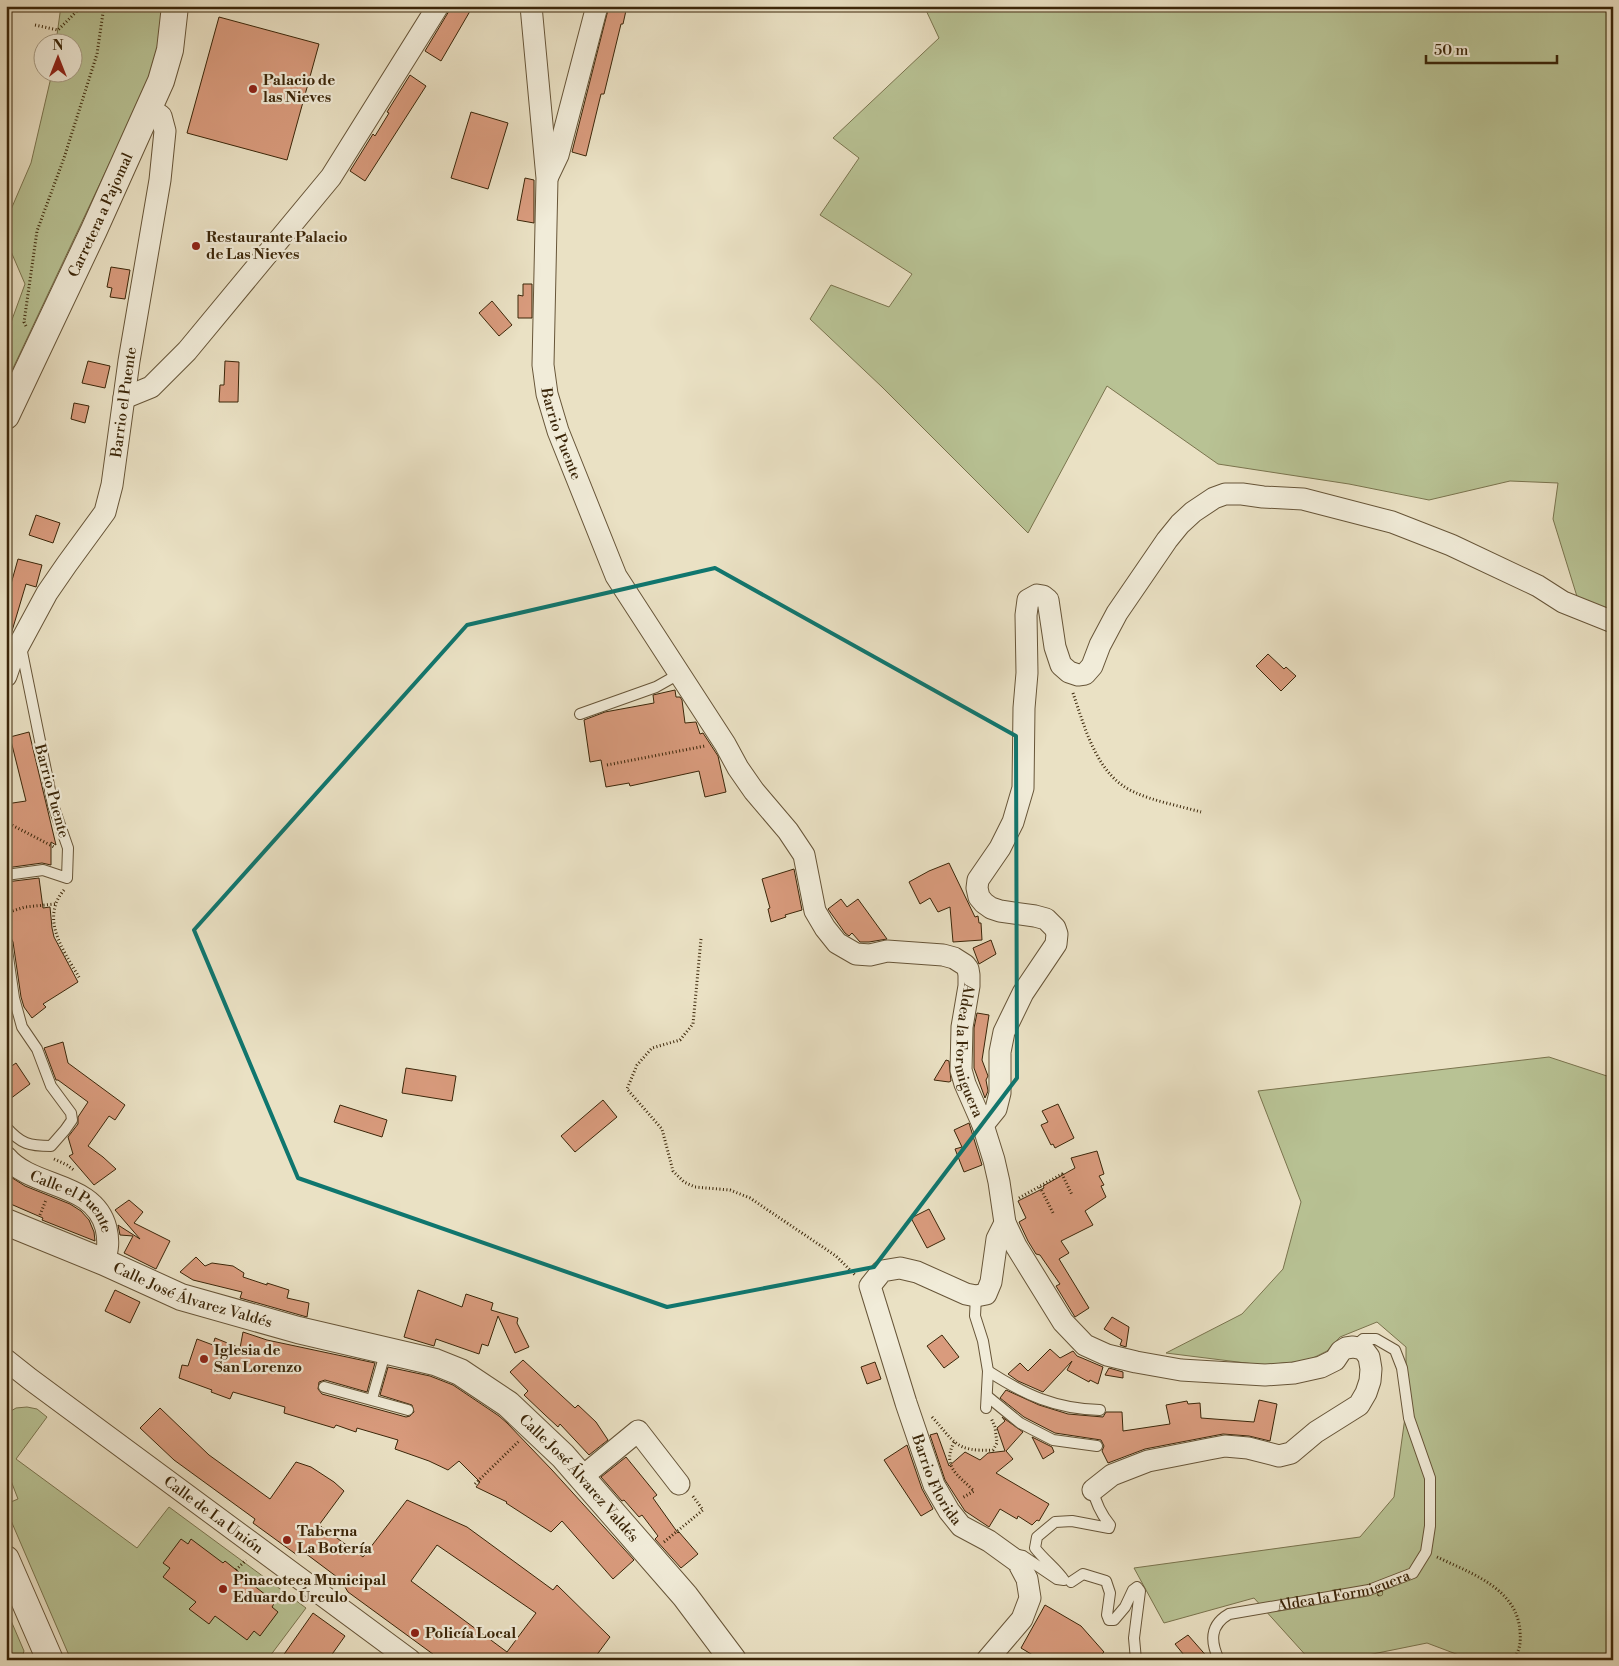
<svg xmlns="http://www.w3.org/2000/svg" width="1619" height="1666" viewBox="0 0 1619 1666" font-family="'Libre Bodoni',serif">
  <style>
    .green { fill: #b8c294; stroke: #7a744e }
    .building { fill: #d99b7d; stroke: #3b2609; fill-rule: evenodd }
    .lines { fill: none; stroke-linecap: round; stroke-linejoin: round }
    .service-casing { stroke: #675538; stroke-width: 12 }
    .minor-casing { stroke: #675538; stroke-width: 23 }
    .tertiary-casing { stroke: #675538; stroke-width: 28 }
    .path { stroke: #3b2609; stroke-width: 3; stroke-dasharray: 1 2.5; stroke-linecap: butt }
    .service { stroke: #f1ecd9; stroke-width: 10 }
    .minor { stroke: #f1ecd9; stroke-width: 21 }
    .tertiary { stroke: #f1ecd9; stroke-width: 26 }
    .marked { fill: none; stroke: #0f766e; stroke-width: 4; stroke-linejoin: round }
    .poi-dot { fill: #8f2418; stroke: #f1ecd9; stroke-width: 2 }
    .labels { text-anchor: middle; stroke-width: 4.5; stroke-linejoin: round; paint-order: stroke }
    .poi-label { font-size: 15px; font-weight: bold; fill: #3b2609; stroke: #f1ecd9; text-anchor: start }
    .street-label { font-size: 15px; fill: #3b2609; stroke: #f1ecd9 }
  </style>
  <rect width="100%" height="100%" fill="#eae1c4"/>
  <filter id="stains"><feTurbulence type="fractalNoise" baseFrequency=".004" numOctaves="4"/><feColorMatrix values="0 0 0 0 .2 0 0 0 0 .09 0 0 0 0 .02 0 0 0 .5 -.17"/></filter>
  <radialGradient id="worn" r=".72"><stop offset=".6" stop-color="#630" stop-opacity="0"/><stop offset="1" stop-color="#630" stop-opacity=".3"/></radialGradient>
  <path class="green" d="M61 6H163L158 48 150 76 137 105 6 383V336L25 284 6 240V221L31 163 52 73 72 72V42H56Z
    M924 6H1613V610L1579 603 1553 519 1558 483 1510 481 1429 500 1349 484 1218 464 1107 386 1028 533 882 387 810 319 831 285 889 307 912 274 820 215 859 158 833 138 939 38Z
    M1549 1057 1613 1078V1660H1472L1427 1643 1343 1660H1310L1254 1598 1164 1623 1134 1568 1360 1537 1394 1497 1406 1410V1347L1377 1322 1340 1337 1327 1351 1307 1361 1262 1365 1166 1353 1242 1314 1283 1269 1301 1202 1258 1091Z
    M27 1407 37 1409 47 1417 16 1459 137 1548 169 1507 306 1608 267 1660H71L6 1509V1504L18 1499 6 1468V1414L16 1408Z
    M6 1609 24 1651 21 1660H6Z"/>
  <path class="building" d="M452 6H473L441 61 425 51Z
    M609 6H627L623 24H621L604 94H601L586 156 572 152Z
    M219 17 319 44 287 160 187 133Z
    M410 75 426 86 365 181 350 171 373 134 375 136 389 113 387 112Z
    M471 112 508 123 488 189 451 178Z
    M525 178 534 180V223L517 220Z
    M111 267 130 270 125 299 110 297 112 288 107 287Z
    M523 284H532V318H518V295L523 296Z
    M492 301 512 325 499 336 479 313Z
    M88 361 110 366 105 388 82 383Z
    M225 361 239 362 238 402H219L220 385H224Z
    M74 403 89 406 85 423 71 419Z
    M36 515 60 523 53 543 29 535Z
    M18 559 42 565 36 587 26 584 12 631 9 638H6V590L9 591Z
    M1268 654 1284 669 1286 667 1296 676 1281 691 1256 666Z
    M675 690 676 697H680L682 700 685 723 696 722 700 734 703 733 718 756 726 792 705 797 699 771 630 786 629 783 606 787 601 760 590 762 584 720 605 712 654 703 653 695Z
    M29 732 56 845 51 842V865L42 863 6 868V804L26 801 10 737Z
    M949 863 975 917 978 916 979 923H981L982 940 953 942 950 907 938 912 930 898 920 904 909 882 929 871Z
    M794 869 802 910 785 915 786 917 771 922 768 909 770 908 762 879Z
    M39 878 43 908 50 907 52 928 54 937 78 982 43 1004 46 1007 32 1018 24 1007 21 997 13 942 11 938 6 936V882Z
    M841 899 847 907 858 899 887 939 869 942H860L852 933 849 936 845 933 828 909Z
    M991 940 996 954 979 964 973 948Z
    M977 1013 989 1015 982 1060 988 1076 986 1080 988 1091 985 1098 974 1068V1028Z
    M63 1042 68 1063 125 1105 115 1120 109 1116 88 1146 103 1157 116 1169 94 1185 69 1156 73 1154 68 1137 78 1124V1117L88 1102 58 1080H56L44 1048Z
    M946 1060 949 1061 951 1081 949 1082 934 1080Z
    M16 1063 30 1084 6 1102V1070Z
    M406 1068 456 1076 452 1101 402 1093Z
    M603 1100 617 1117 575 1152 561 1136Z
    M1058 1104 1074 1138 1055 1148 1053 1144 1051 1145 1041 1125 1048 1122 1042 1111Z
    M340 1105 387 1120 382 1137 334 1122Z
    M969 1123 982 1165 964 1172 955 1149 962 1147 954 1130Z
    M1097 1151 1104 1174 1099 1176 1104 1185 1101 1186 1106 1197 1085 1211 1093 1225 1061 1241 1069 1253 1059 1259 1089 1308 1075 1317 1056 1286 1060 1284 1040 1255 1036 1254 1028 1241 1019 1222 1026 1218 1018 1201 1044 1188 1043 1186 1075 1168 1071 1158Z
    M6 1174 25 1186 70 1204 81 1211 89 1220 94 1232 95 1241 42 1220 43 1218 6 1202Z
    M129 1200 143 1212 134 1223 170 1241 156 1269 124 1253 133 1236 120 1235 118 1225 140 1239 115 1210Z
    M929 1209 945 1239 927 1248 911 1218Z
    M196 1257 205 1266 212 1263 233 1266 244 1273 243 1277 267 1285V1283L289 1290 287 1298 309 1303 307 1317 240 1298 242 1292 193 1280 180 1272Z
    M115 1290 140 1302 130 1323 105 1311Z
    M418 1290 462 1307 466 1294 493 1303 491 1310 518 1318 517 1323 529 1347 515 1353 498 1316 488 1346 482 1344 479 1354 436 1339 434 1346 404 1337Z
    M1112 1317 1129 1327 1126 1347 1120 1345 1122 1340 1104 1329Z
    M243 1332 267 1340 375 1363 367 1392 325 1380 319 1382 318 1389 322 1394 406 1417 410 1416 414 1412 412 1405 380 1395 388 1367 430 1376 453 1385 499 1416 507 1423 552 1470 634 1560 613 1579 562 1521 551 1532 506 1503 507 1502 476 1487 480 1482 459 1461 448 1470 429 1461 395 1449 398 1440 357 1428 356 1432 336 1425 334 1428 284 1413 285 1407 233 1392 230 1399 211 1392 212 1390 179 1378 182 1365 188 1366 197 1339 213 1345 215 1338 240 1348Z
    M942 1335 959 1357 944 1368 927 1346Z
    M1050 1349 1060 1358 1073 1351 1077 1356 1082 1358 1103 1367 1098 1384 1090 1380 1089 1382 1067 1370 1072 1361 1043 1392 1018 1381 1008 1374 1020 1363 1028 1371Z
    M523 1360 575 1408 578 1405 596 1422 608 1440 589 1455 560 1424 558 1427 544 1414 524 1395 528 1391 510 1372Z
    M875 1362 881 1379 867 1384 861 1367Z
    M1109 1368 1123 1372V1378L1105 1375Z
    M1006 1390 1039 1405 1068 1414 1103 1417 1106 1412H1122L1123 1431 1170 1424 1166 1405 1187 1401 1188 1404 1200 1403 1201 1418 1254 1422 1259 1400 1277 1404 1270 1441 1249 1436 1223 1434 1145 1449 1108 1463 1102 1451 1104 1446 1101 1440 1055 1433 1024 1417 1000 1398Z
    M160 1408 209 1455 270 1499 296 1462 311 1467 334 1482 344 1491 319 1525 363 1557 407 1500 467 1527 553 1590 557 1585 610 1637 593 1660H441L348 1592 345 1587V1583L301 1550 297 1555 253 1523 255 1519 174 1460 140 1428ZM437 1545 536 1613 507 1652 411 1581Z
    M1002 1417 1023 1432 1006 1451 1013 1459 996 1473 1049 1504 1039 1521 1037 1520 1032 1525 1018 1516 1017 1519 1000 1509 989 1527 965 1511 945 1480 930 1435 937 1433 949 1466 965 1452 980 1460 988 1453 1005 1451 997 1428 1005 1421Z
    M1032 1437 1052 1447 1054 1452 1043 1459Z
    M907 1445 922 1489 933 1509 921 1516 884 1460Z
    M626 1457 657 1495 653 1498 678 1533 679 1532 698 1554 681 1568 655 1539 658 1536 642 1515 639 1517 624 1500 622 1501 601 1477Z
    M181 1539 188 1544 191 1539 223 1563 225 1561 245 1577 244 1578 275 1602 272 1607 278 1612 260 1636 254 1631 247 1640 215 1616 209 1624 189 1609 196 1602 163 1577 170 1568 163 1563Z
    M1045 1605 1081 1626 1104 1652 1096 1660H1041L1021 1648Z
    M313 1613 345 1636 328 1660H280Z
    M1188 1635 1210 1660H1188L1175 1644Z"/>
  <g class="lines">
    <g class="service-casing">
      <g id="service">
        <path d="M580 714 656 687 679 674"/>
        <path d="M6 875 43 870 67 878 68 848 53 805 21 647"/>
        <path d="M6 943 14 998 22 1027 37 1049 51 1086 71 1113 72 1120 65 1130 51 1146C29 1146 21 1144 6 1127"/>
        <path d="M976 1296 975 1316 983 1341 988 1371 986 1408"/>
        <path d="M988 1371C1025 1395 1056 1409 1100 1410"/>
        <path d="M324 1387 408 1410"/>
        <path d="M987 1396 1020 1423 1053 1440 1097 1446"/>
        <path d="M372 1399 386 1350"/>
        <path d="M1018 1555 1023 1556 1057 1579 1064 1580C1056 1568 1044 1560 1035 1548L1037 1537 1055 1522 1072 1521 1109 1528 1110 1525C1101 1514 1096 1504 1093 1490"/>
        <path d="M1071 1582 1083 1574 1106 1581 1110 1593 1107 1615 1109 1620H1114L1125 1607 1133 1590 1137 1587 1140 1591 1134 1638 1136 1660"/>
        <path id="s1" d="M1219 1660C1210 1641 1210 1625 1229 1614L1369 1590 1413 1573 1426 1552 1430 1526V1478L1409 1418 1402 1368 1395 1350 1376 1339H1363L1356 1345"/>
      </g>
    </g>
    <g class="minor-casing">
      <g id="minor">
        <path id="s2" d="M531 6 547 178 543 365 547 394 558 431 616 576 725 744 738 768 754 791 788 831 804 855 815 911 825 928 837 943 856 954 870 955 887 951 943 955 954 958 965 965 968 969 969 975V986L962 1027 961 1070 965 1084 983 1125 994 1160 999 1182 1005 1223 997 1239 991 1282 986 1294 976 1296 966 1294 917 1272 900 1268 882 1271 870 1286 906 1403 934 1485 949 1511 961 1526 989 1541 1018 1562 1027 1579 1030 1598 1022 1619 987 1660"/>
        <path d="M548 176 558 155 597 6"/>
        <path d="M124 398 151 387 187 351 331 177 438 6"/>
        <path id="s3" d="M6 676 13 656 47 593 67 564 105 512 112 485 129 361 160 180 165 131 161 116 149 108"/>
        <path d="M983 1125 996 1109 1000 1093V1052L1004 1032 1023 993 1056 944 1057 934 1055 928 1046 919 1035 916 1000 911 991 908 984 903 979 897 977 888 978 880 1000 848 1013 822 1023 788 1024 708 1027 673 1026 615 1028 600 1037 595 1043 596 1048 600 1055 647 1061 665 1069 672 1078 675 1085 674 1092 666 1100 645 1117 613 1167 540 1180 524 1193 512 1214 498 1225 494H1242L1263 497 1303 499 1392 522 1451 545 1538 586 1563 602 1613 622"/>
        <path id="s4" d="M6 1157C33 1189 94 1181 106 1228 109 1241 108 1250 104 1262"/>
        <path d="M1005 1223 1016 1246 1063 1322 1085 1345 1107 1355 1136 1362 1181 1370 1265 1375 1294 1373 1321 1367 1335 1360 1341 1351 1346 1348 1353 1347 1363 1349 1369 1357 1371 1369 1370 1381 1366 1393 1359 1405 1316 1432 1291 1453 1279 1456 1248 1448 1225 1446 1209 1449 1148 1461 1112 1475 1093 1490"/>
        <path id="s5" d="M6 1360 30 1379 410 1660"/>
        <path d="M582 1477 638 1431 679 1484"/>
      </g>
    </g>
    <g class="tertiary-casing">
      <g id="tertiary">
        <path id="s6" d="M6 416 94 230 161 81 170 50 175 6"/>
        <path id="s7" d="M6 1222 104 1262 181 1297 298 1330 435 1362 460 1372 508 1404 563 1456 685 1596 733 1660"/>
        <path d="M6 1559 50 1660"/>
      </g>
    </g>
    <path class="path" d="M35 25 58 30 82 6
      M26 326 24 322 37 231 64 158 97 54 104 6
      M1073 693C1085 728 1097 776 1134 792 1153 801 1180 806 1201 812
      M607 765 705 746
      M6 822 54 847
      M64 890C60 895 56 901 55 907 48 932 69 959 80 979
      M6 913 25 907 55 904
      M701 939 693 1024 680 1040 652 1048 637 1065 627 1089 662 1129 673 1171 684 1182 695 1187 730 1190 750 1198 836 1256 856 1276
      M54 1159 67 1165 75 1171
      M1040 1187 1054 1215
      M1019 1198 1062 1174 1072 1195
      M40 1215 46 1200
      M932 1417C955 1442 955 1452 993 1450L997 1443 995 1427 991 1418
      M954 1442C942 1467 957 1474 974 1491L962 1498
      M475 1484 519 1441
      M664 1542 703 1510 692 1495
      M1437 1557C1470 1573 1517 1588 1520 1631 1521 1643 1520 1651 1512 1660
      M236 1570 246 1560"/>
    <use href="#service" class="service"/>
    <use href="#minor" class="minor"/>
    <use href="#tertiary" class="tertiary"/>
  </g>
  <path class="marked" d="M715 568 1016 736 1017 1078 874 1267 667 1307 298 1178 194 930 467 625Z"/>
  <g class="poi-dot">
    <circle cx="253" cy="89" r="5"/>
    <circle cx="196" cy="246" r="5"/>
    <circle cx="204" cy="1359" r="5"/>
    <circle cx="287" cy="1540" r="5"/>
    <circle cx="223" cy="1589" r="5"/>
    <circle cx="415" cy="1633" r="5"/>
  </g>
  <g class="labels">
    <g class="poi-label">
      <text x="263" y="85">Palacio de<tspan x="263" dy="17">las Nieves</tspan></text>
      <text x="206" y="242">Restaurante Palacio<tspan x="206" dy="17">de Las Nieves</tspan></text>
      <text x="214" y="1355">Iglesia de<tspan x="214" dy="17">San Lorenzo</tspan></text>
      <text x="297" y="1536">Taberna<tspan x="297" dy="17">La Botería</tspan></text>
      <text x="233" y="1585">Pinacoteca Municipal<tspan x="233" dy="17">Eduardo Úrculo</tspan></text>
      <text x="425" y="1638">Policía Local</text>
    </g>
    <g class="street-label">
      <text dy="5" stroke="none"><textPath href="#s6" startOffset="222">Carretera a Pajomal</textPath></text>
      <text dy="5" stroke="none"><textPath href="#s3" startOffset="304">Barrio el Puente</textPath></text>
      <text dy="5" stroke="none"><textPath href="#s2" startOffset="431">Barrio Puente</textPath></text>
      <text transform="translate(52 791) rotate(75)" y="5">Barrio Puente</text>
      <text dy="5" stroke="none"><textPath href="#s2" startOffset="1239">Aldea la Formiguera</textPath></text>
      <text dy="5" stroke="none"><textPath href="#s4" startOffset="81">Calle el Puente</textPath></text>
      <text dy="5" stroke="none"><textPath href="#s7" startOffset="201">Calle José Álvarez Valdés</textPath></text>
      <text dy="5" stroke="none"><textPath href="#s2" startOffset="1826">Barrio Florida</textPath></text>
      <text dy="5" stroke="none"><textPath href="#s7" startOffset="640">Calle José Álvarez Valdés</textPath></text>
      <text dy="5" stroke="none"><textPath href="#s5" startOffset="259">Calle de La Unión</textPath></text>
      <text dy="5" stroke="none"><textPath href="#s1" startOffset="170">Aldea la Formiguera</textPath></text>
    </g>
  </g>
  <rect width="1619" height="1666" fill="none" stroke="#eae1c4" stroke-width="25"/>
  <rect x="8" y="8" width="1604" height="1651" fill="none" stroke="#3b2609" stroke-width="2.5"/>
  <rect x="12" y="12" width="1594" height="1641" fill="none" stroke="#3b2609"/>
  <g transform="translate(58 58)"><circle r="24" fill="#f1ecd9" stroke="#a89d86"/>
  <path d="M0-4L9 19L0 12L-9 19Z" fill="#8f2418"/>
  <text y="-8" font-size="14" font-weight="bold" text-anchor="middle" fill="#3b2609">N</text>
  </g>
  <path d="M1426 55v8h131v-8" fill="none" stroke="#3b2609" stroke-width="2.5"/>
  <text x="1434" y="55" font-size="15" fill="#3b2609" stroke="#f1ecd9" stroke-width="4" paint-order="stroke">50 m</text>
  <rect width="100%" height="100%" filter="url(#stains)"/>
  <rect width="100%" height="100%" fill="url(#worn)"/>
</svg>
